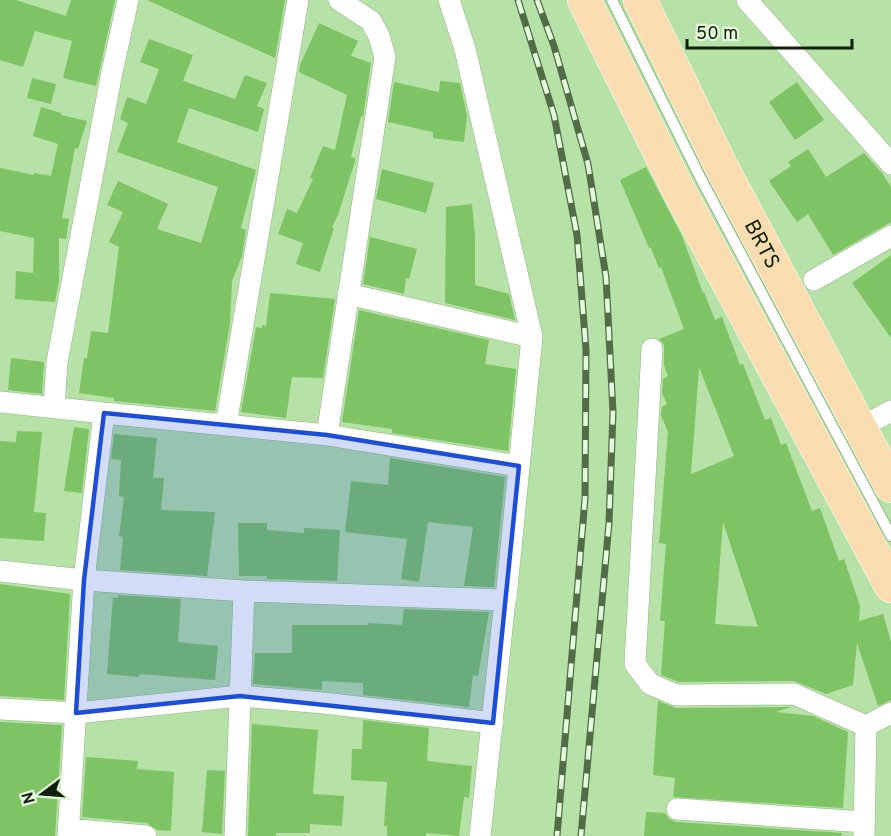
<svg xmlns="http://www.w3.org/2000/svg" width="891" height="836" viewBox="0 0 891 836" font-family="Overpass,sans-serif">
  <style>
    .building { fill: #7ec364; fill-rule: evenodd }
    .lines { fill: none; stroke-linecap: round; stroke-linejoin: round }
    .lane-casing { stroke: #8fb880; stroke-width: 12 }
    .street-casing { stroke: #8fb880; stroke-width: 22 }
    .primary-casing { stroke: #fff; stroke-width: 34 }
    .lane { stroke: #fff; stroke-width: 10 }
    .street { stroke: #fff; stroke-width: 21 }
    .primary { stroke: #f9ddb0; stroke-width: 33 }
    .rail-casing { stroke: #526c48; stroke-width: 7 }
    .rail { stroke: #e5fbdd; stroke-width: 4.5; stroke-dasharray: 14; stroke-linecap: butt }
    .marked { fill: #1d4ed8; fill-opacity: 0.2; stroke: #1d4ed8; stroke-width: 4.5; stroke-linejoin: round }
    .labels { text-anchor: middle; stroke-width: 5; stroke-linejoin: round; paint-order: stroke }
    .street-label { font-size: 21px; fill: #10200a; stroke: #e5fbdd }
  </style>
  <rect width="100%" height="100%" fill="#b6e1a7"/>
  <path class="building" d="M0 0H16L66 16 71 0H115L96 86 63 78 72 41 35 31 23 67 0 60Z
    M147 0H285L275 58Z
    M319 23 358 41 351 56 371 63 363 117 361 116 351 157 355 158V161L338 215 332 227 334 228 320 272 296 264 303 243 278 234 287 209 297 213 313 179 310 178 323 146 335 150 347 95 299 72 300 65Z
    M149 39 193 55 183 81 235 99 245 75 267 83 257 106 264 109 258 132 189 108 177 142 256 170 241 228 246 230 242 256 232 281 230 323 215 411 124 402 114 401V398L79 393 84 358H87L91 331 108 333 119 247 109 242 123 212 107 205 118 181 168 204 157 229 201 243 218 187 117 152 128 123 120 119 127 97 146 104 159 69 140 62Z
    M32 78 56 84 51 104 27 98Z
    M440 81 460 83 467 116 464 142 433 138V132L388 122 394 82 439 92Z
    M797 82 824 120 795 140 769 102Z
    M41 107 61 113V115L87 121 78 149 75 148 62 218 69 219 66 239 59 238V281L55 302 15 299 16 271 33 273 34 238 0 231V168L34 175V173L51 176 58 144 33 136Z
    M808 149 826 177 864 153 882 173 891 187V222L833 255 808 214 797 222 769 181 791 166 788 162Z
    M646 167 682 236 703 293 704 292 715 320 722 317 740 365 743 364 765 420 771 418 781 445 786 443 812 511 820 508 839 561 844 559 860 606 859 621 883 614 891 642V700L878 706 857 643 853 685 826 694 794 681 679 682 661 675 665 621H660L666 544 659 543 668 432 661 415 662 407 667 404 662 393 663 379 668 376 664 365V344L659 339 684 329 661 267 659 268 651 248H649L620 180ZM699 367 734 456 691 474 699 369ZM723 522 758 627 715 624Z
    M382 169 434 183 426 213 376 199Z
    M472 204 475 235V285L509 294 515 320 445 303 446 207Z
    M370 237 417 249 409 279 406 278 404 294 363 284Z
    M891 255V338L852 283Z
    M270 293 335 299 323 378 292 377 286 418 241 412 256 327 262 328V325L266 326Z
    M359 310 489 340 485 364 516 369 508 451 392 433V429L342 422Z
    M11 358 44 362 42 394 8 390Z
    M74 427 89 429 82 493 64 491Z
    M17 431 42 432 34 512 46 513 44 541 0 538V441L16 442Z
    M114 434 157 438 153 478H164L161 510 215 512 207 576 120 570 123 537 119 536 124 497 119 496 121 460 111 459Z
    M390 458 505 477 494 587 464 586 473 527 428 522 419 582 401 579 407 539 345 532 351 481 388 485Z
    M238 523H267V530L304 533V528L340 530 337 581 267 579V576H239Z
    M0 584 70 594 64 700 0 696Z
    M118 595 181 599 178 642 218 646 215 680 139 674V677L107 674 113 597 118 598Z
    M404 609 489 612 478 676 473 675 469 707 363 695V683L322 681V690L253 684 255 653H292V625H368V623L402 625Z
    M658 701 676 708 791 707 776 712 813 716 848 732 843 808 673 797 675 778 653 775Z
    M363 720 429 728 427 761 472 766 469 798 464 797 459 836 426 833V836H387V826H384L387 782 351 780 352 749H362Z
    M0 722 62 725 55 836H0Z
    M252 724 318 730 313 794 344 796 342 826 310 824V833H276V836H248Z
    M86 757 138 761 137 769 174 772 171 831 157 830 147 823 82 817Z
    M207 770 225 771 222 834 202 832Z
    M646 812 665 813 669 819 676 822 842 833 841 836H644Z"/>
  <g class="lines">
    <g class="lane-casing">
      <path id="lane" d="M612 0 700 177 891 536"/>
    </g>
    <g class="street-casing">
      <path id="street" d="M449 0 465 49 532 337 506 598 505 600 480 836
        M747 0 891 164
        M814 280 891 236
        M348 294 532 337
        M652 349 635 664 650 684 676 695 794 694 866 726
        M0 402 104 413 84 580 68 836
        M54 407 57 362 112 72 128 0
        M104 413 327 435 519 466
        M226 425 298 0
        M859 428 891 411
        M327 435 385 57 379 36 371 21 339 0
        M0 571 84 580 244 591 505 600
        M0 709 76 713 240 696 324 703 493 723
        M677 809 864 822
        M68 829 146 836
        M235 836 244 591
        M864 836 866 726 891 713"/>
    </g>
    <g class="primary-casing">
      <g id="primary">
        <path d="M584 0 678 189 891 586"/>
        <path id="s1" d="M640 0 721 166 891 486"/>
      </g>
    </g>
    <use href="#lane" class="lane"/>
    <use href="#street" class="street"/>
    <use href="#primary" class="primary"/>
    <g class="rail-casing">
      <path id="rail" d="M518 0 554 115 577 235 586 349 585 498 557 836
        M537 0 554 46 588 164 606 277 613 412 609 523 581 836"/>
    </g>
    <use href="#rail" class="rail"/>
  </g>
  <path class="marked" d="M104 413 327 435 519 466 493 723 240 696 76 713 84 580Z"/>
  <g class="labels">
    <g class="street-label">
      <text dy="7" stroke="none"><textPath href="#s1" startOffset="273">BRTS</textPath></text>
    </g>
  </g>
  <g transform="translate(42 794) rotate(254)" stroke="#e5fbdd" stroke-width="4.5" paint-order="stroke">
  <path d="M0-4.5L10 22L0 15L-10 22Z" fill="#10200a"/>
  <text y="-9" font-size="16" font-weight="bold" text-anchor="middle" fill="#10200a">N</text>
  </g>
  <path d="M687 39v9h165v-9" fill="none" stroke="#10200a" stroke-width="3"/>
  <text x="696" y="39" font-size="18" fill="#10200a" stroke="#e5fbdd" stroke-width="4.5" paint-order="stroke">50 m</text>
</svg>
